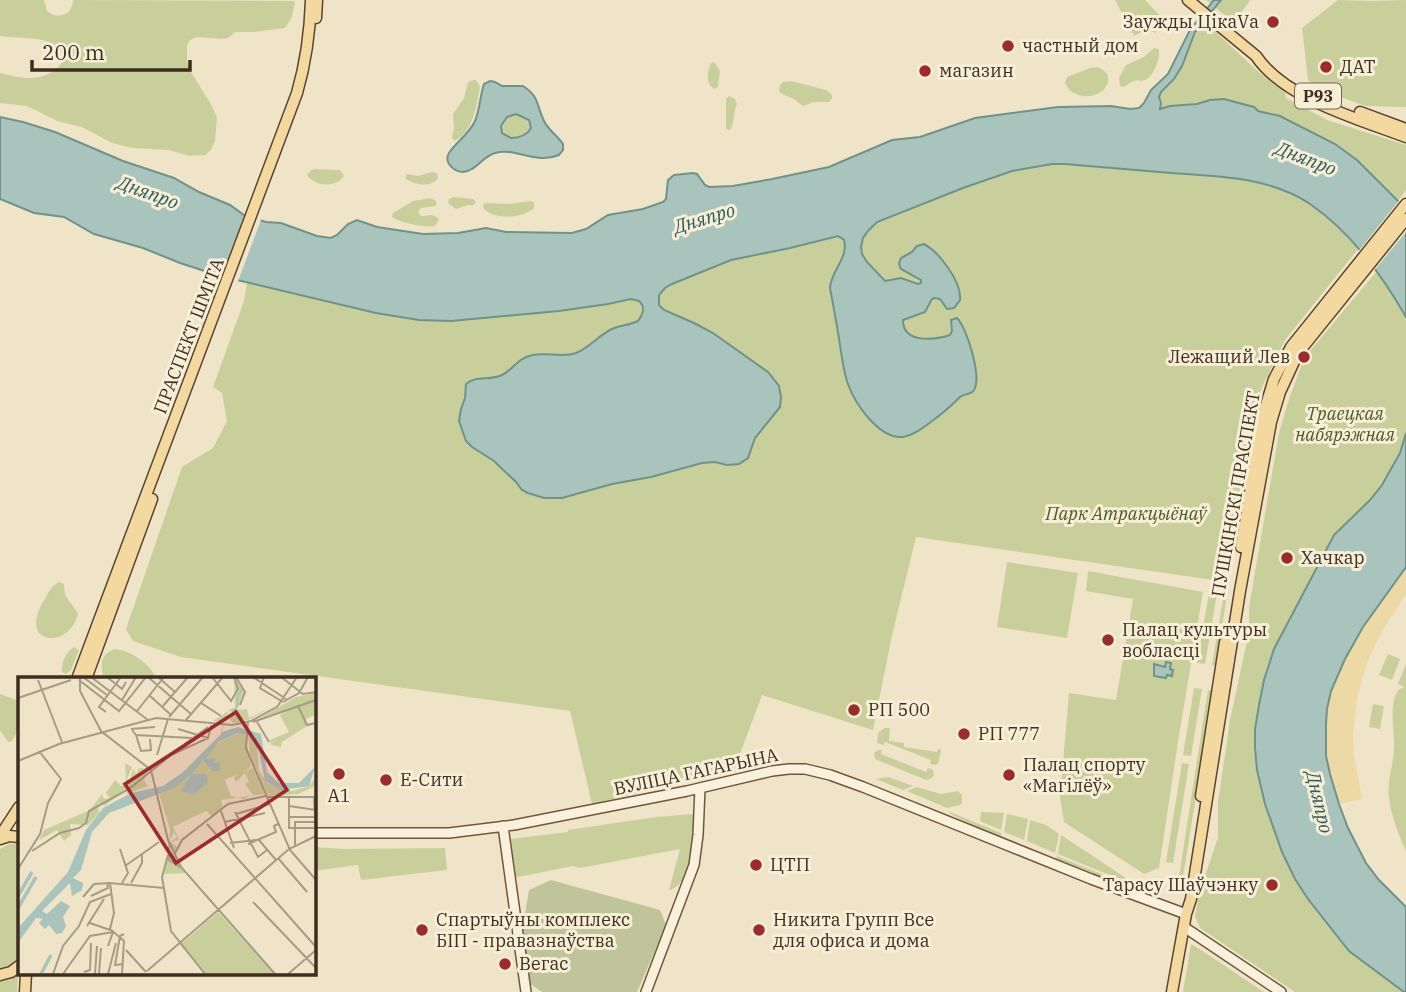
<svg xmlns="http://www.w3.org/2000/svg" width="1406" height="992" viewBox="0 0 1406 992" font-family="'IBM Plex Serif',serif">
  <style>
    .green { fill: #c9cf9b }
    .sand { fill: #ecd9a5 }
    .cemetery { fill: #bfc49a }
    .water { fill: #a9c4bc; stroke: #6f938a; stroke-width: 2; fill-rule: evenodd }
    .pier { fill: #f0e4c8 }
    .lines { fill: none; stroke-linecap: round; stroke-linejoin: round }
    .secondary-casing { stroke: #6f573f; stroke-width: 12 }
    .primary-casing { stroke: #5b4430; stroke-width: 13 }
    .secondary { stroke: #faf1dc; stroke-width: 9 }
    .primary { stroke: #f3d9a0; stroke-width: 10 }
    .poi-dot { fill: #9e2a2b; stroke: #f7eed8; stroke-width: 2.5 }
    .labels { text-anchor: middle; stroke-width: 6; stroke-linejoin: round; paint-order: stroke }
    .shield { fill: #f7eed8; stroke: #756857; stroke-width: 2 }
    .shield-label { font-size: 16px; font-weight: bold; fill: #3d2e20 }
    .poi-label { font-size: 18px; fill: #3d2e20; stroke: #f7eed8; text-anchor: start }
    .street-label { font-size: 18px; fill: #3d2e20; stroke: #f7eed8 }
    .park-label { font-size: 18px; font-style: italic; fill: #4d5a26; stroke: #f7eed8 }
    .water-label { font-size: 19px; font-style: italic; fill: #2f5d5a; stroke: #f7eed8 }
    .inset-river { fill: none; stroke: #a9c4bc; stroke-width: 3.5 }
    .inset-road { fill: none; stroke: #a89b85; stroke-width: 2 }
    .view { fill: #9e2a2b; fill-opacity: 0.15; stroke: #9e2a2b; stroke-width: 3.5 }
    .inset-edge { fill: none; stroke: #3d2e20; stroke-width: 3.5 }
  </style>
  <rect width="100%" height="100%" fill="#f0e4c8"/>
  <path class="green" d="M0 0H44L47 11C58 20 73 15 73 0L295 1 292 17 285 28 254 32H235L228 38 222 39 197 37 190 40 187 45V61L191 72 212 106 217 118 215 141 211 150 205 155 189 156 169 150 132 148 120 145 110 142 82 127 57 121 27 106 0 103V73C13 76 26 80 39 77 58 73 77 54 50 42 35 37 15 38 0 36Z
    M1115 0H1145L1166 22 1155 33 1148 29 1134 36Z
    M1206 0H1250C1245 7 1240 17 1231 20Z
    M1338 0 1371 1 1406 0V107L1366 106 1317 89 1311 85 1308 79 1302 28Z
    M1203 22C1232 44 1255 73 1285 92L1286 98 1327 120 1406 145V190L1398 201 1357 160 1335 144 1280 116 1258 111 1254 107 1224 99 1210 100 1197 104 1170 106 1160 109 1159 97 1161 92 1178 72 1195 32Z
    M1154 48 1159 49C1160 58 1155 75 1145 80 1139 82 1139 79 1134 81 1130 82 1127 85 1124 87L1120 86 1119 78 1126 65 1144 57Z
    M712 62 716 64 720 71 718 87 714 89C705 83 707 70 712 62Z
    M1097 67C1123 75 1100 109 1070 91L1065 83 1067 77 1090 68Z
    M473 80H476L480 86C477 105 473 133 454 141L452 137 454 128 453 114 464 98 468 82Z
    M791 81 826 90 832 95V98L829 102H814L803 106 794 99 782 94 779 91 780 85 783 82Z
    M729 96 735 99 737 104C733 113 735 122 730 130H728L726 128V99Z
    M513 114 525 118 531 125C526 138 509 143 501 130L504 119Z
    M1052 164C1086 165 1121 169 1155 171 1203 175 1253 175 1297 197 1322 209 1340 229 1358 249L1285 340 1262 387 1254 411 1239 495 1220 581 916 537 891 640 873 730 762 695 734 770 592 804 570 711 181 657 133 641 126 629 182 467 213 448 227 421 222 393 213 387 244 301 247 282 376 313 451 321 595 306 631 299 731 260 790 248 846 234 963 188 1012 171Z
    M316 169 340 170 344 176C336 188 315 187 307 175L311 170Z
    M432 172 437 173 438 179C429 188 414 185 405 178L407 174 418 176Z
    M454 197 473 199 476 202 474 205H468L456 209 448 203 449 199Z
    M430 198 435 200 437 204 435 206 421 208 418 212 421 216 431 215 437 217 439 220 435 226C426 228 400 223 392 217L393 213 413 201Z
    M529 201 534 202V208C522 219 493 220 483 208L484 204 486 203 510 204Z
    M1377 271 1389 287 1406 317V433L1400 453 1382 485 1370 500 1334 535 1274 649 1264 680 1259 705 1255 729V748L1257 770 1265 804 1282 852 1295 879 1308 899 1349 951 1404 992H1295L1200 928 1195 916 1200 890 1218 838V802L1230 720 1249 632V607L1279 433 1288 402 1304 358Z
    M1007 562 1078 573 1067 638 997 627Z
    M1088 571 1203 592 1178 742 1159 868 1144 874 1064 822 1060 797 1069 693 1116 700 1133 599 1086 591Z
    M59 582 64 584C64 600 72 602 78 614 69 650 19 645 42 604 47 595 50 587 59 582Z
    M1209 593 1217 594 1205 664 1197 663Z
    M1224 593 1227 595 1216 666 1212 665Z
    M74 647 79 650 71 670 66 674 62 672C61 664 66 651 74 647Z
    M114 649C131 650 150 664 157 679H104C100 665 100 655 114 649Z
    M1388 654 1400 659 1392 680 1379 675Z
    M1406 664V851C1400 838 1390 812 1389 798 1387 779 1393 767 1394 749 1395 732 1389 711 1396 694 1399 689 1400 689 1404 687L1398 684Z
    M1194 688 1202 689 1191 756 1183 755Z
    M1208 690 1213 691 1181 890 1177 889Z
    M0 694 19 701C19 716 21 730 11 742H8L0 730Z
    M1373 704 1384 706 1380 729 1369 727Z
    M884 728H890L889 741 904 743V747L937 752 939 748 941 751 938 764 936 765 930 764 931 760 885 742 884 745 877 743 878 733Z
    M878 750H882L881 754 926 772 928 768 933 770 934 775 931 779 926 780 875 759 874 753Z
    M1182 763 1189 764 1173 863 1166 862Z
    M888 777 913 786 903 790 876 779Z
    M917 787 941 794 958 791 962 795V803L960 805 947 808 907 791Z
    M950 812 1001 833V837L977 828 949 813Z
    M981 812 1004 813 1001 830 980 821Z
    M694 814C693 834 694 885 669 890L680 849 580 868 573 866 518 877 515 876 510 839 568 832V830L656 817Z
    M1007 814 1028 819 1024 840 1004 832Z
    M1030 820 1046 825 1059 834 1055 853 1027 841Z
    M1061 835 1126 878 1124 881 1058 854Z
    M9 844H19V961L16 965 0 972V849Z
    M313 847 344 849 445 848 447 870 361 880 358 865 313 871Z
    M1057 856 1116 880V881L1091 875 1056 860Z
    M1191 944 1201 950 1264 992H1183Z
    M18 973 17 992H0V981Z"/>
  <path class="sand" d="M1406 567V594L1384 628 1375 645 1367 663 1357 698 1353 736 1354 755 1362 799 1339 804C1334 789 1329 773 1326 757 1316 679 1366 627 1406 567Z"/>
  <path class="cemetery" d="M551 880 660 910 666 925 637 992H542L528 982 522 932 529 890Z"/>
  <path class="water" d="M1214 0H1221L1195 32 1182 66 1174 79 1161 92 1159 97 1161 103 1160 109 1170 106 1197 104 1210 100 1224 99 1254 107 1258 111 1280 116 1335 144 1357 160 1398 201 1406 207V317C1382 275 1351 232 1310 204 1270 177 1218 176 1171 173 1136 170 1101 167 1065 164H1052L1012 171 963 188 877 222 868 231 863 238 861 247 862 254 867 262 885 281 901 278 918 284 921 283V280L901 269 899 264 901 258 912 252 917 246 924 244C939 252 962 282 960 300L954 308 947 309 940 299 934 298 932 299 925 312 903 320C903 344 934 340 950 335L952 331 951 320 957 318C967 328 982 377 974 390 971 395 965 393 960 397 951 406 942 414 932 421 923 428 914 435 903 437 879 439 855 404 848 384 844 374 843 363 841 352 838 331 834 309 830 288 831 270 849 258 844 240L838 236 790 248 731 260 672 284 665 288 659 295V305L664 310 694 323 713 333 768 372 779 386 781 397 780 407 755 438 748 458 739 464 727 465 715 462 702 463 651 477 612 484 562 498H544L528 493 522 490 516 482 494 461 472 447 466 441 459 421 461 409 465 398 466 384C476 375 490 381 502 375 514 369 517 358 533 355 547 352 562 358 576 353 589 348 599 335 612 329 621 325 630 325 638 321 643 314 646 307 639 301L631 299 608 304 559 311 451 321 419 320 376 313 220 276 180 263 143 248 94 234 64 217 34 213 0 199V117L23 122 55 132 123 161 174 178 199 192 230 205 244 215 266 222 281 223 317 236 331 238 337 235 348 224 357 220 377 227 423 234 458 233 486 228 506 232 572 233 586 229 608 215 643 209 663 202 666 199 668 180 674 175 693 173 697 174 705 185 709 187 733 186 772 179 829 167 892 140 920 137 975 118 1058 107 1111 106 1130 109 1139 108 1144 103 1151 90 1168 74 1190 30Z
    M490 81 495 82 502 86H523C540 97 536 105 544 121 548 130 558 136 563 144V150L559 155C535 165 516 147 495 153 483 156 476 171 463 172 455 172 445 164 448 155 452 145 469 135 475 121 480 109 480 96 484 84ZM516 114 529 120 531 128C527 135 520 138 511 138L502 133 501 126 507 117Z
    M1406 433V567L1363 627 1345 659 1331 691 1327 709 1326 724V756L1330 774 1339 804 1348 828 1366 863 1379 880 1406 907V992H1404L1349 951 1308 899 1295 879 1282 852 1265 804 1257 770 1255 748V729L1259 705 1264 680 1274 649 1334 535 1370 500 1382 485 1400 453Z
    M1166 662 1171 663 1170 669 1173 670 1172 676 1167 675 1166 678 1154 676V664L1165 667Z"/>
  <path class="pier" d="M1401 198 1406 202V232L1373 272 1357 253Z
    M246 212 262 217 237 284 220 280Z"/>
  <g class="lines">
    <g class="secondary-casing">
      <path id="secondary" d="M503 826 526 992
        M313 833H449L514 825 687 791 772 771 789 769H805L830 775 863 787 1091 879 1186 914
        M1184 927 1281 992
        M646 992 694 865 698 835 700 788"/>
    </g>
    <g class="primary-casing">
      <path id="primary" d="M1188 0 1256 56C1285 99 1359 119 1406 137
        M316 18 317 0
        M1360 112 1406 129
        M1241 547 1263 415 1274 379 1291 347 1406 204
        M77 679 297 93C306 62 310 32 311 0
        M86 679 152 499
        M1201 796 1225 642
        M0 836 19 807
        M0 839 9 836 19 837
        M0 975 11 972 19 966
        M25 992 26 973
        M1172 992 1186 914 1191 899 1240 591 1271 422 1280 392 1298 353 1406 219"/>
    </g>
    <use href="#secondary" class="secondary"/>
    <use href="#primary" class="primary"/>
  </g>
  <g class="poi-dot">
    <circle cx="1273" cy="22" r="7"/>
    <circle cx="1008" cy="46" r="7"/>
    <circle cx="1326" cy="67" r="7"/>
    <circle cx="925" cy="71" r="7"/>
    <circle cx="1304" cy="357" r="7"/>
    <circle cx="1287" cy="558" r="7"/>
    <circle cx="1108" cy="640" r="7"/>
    <circle cx="854" cy="710" r="7"/>
    <circle cx="964" cy="734" r="7"/>
    <circle cx="339" cy="774" r="7"/>
    <circle cx="1009" cy="775" r="7"/>
    <circle cx="386" cy="780" r="7"/>
    <circle cx="756" cy="865" r="7"/>
    <circle cx="1272" cy="885" r="7"/>
    <circle cx="422" cy="930" r="7"/>
    <circle cx="759" cy="930" r="7"/>
    <circle cx="505" cy="964" r="7"/>
  </g>
  <g class="labels">
    <rect class="shield" x="1295" y="83.5" width="46" height="25" rx="5"/>
    <g class="shield-label">
      <text x="1318" y="102">Р93</text>
    </g>
    <g class="poi-label">
      <text x="1259" y="28" text-anchor="end">Заужды ЦікаVа</text>
      <text x="1022" y="52">частный дом</text>
      <text x="1340" y="73">ДАТ</text>
      <text x="939" y="77">магазин</text>
      <text x="1290" y="363" text-anchor="end">Лежащий Лев</text>
      <text x="1301" y="564">Хачкар</text>
      <text x="1122" y="636">Палац культуры<tspan x="1122" dy="21">вобласці</tspan></text>
      <text x="868" y="716">РП 500</text>
      <text x="978" y="740">РП 777</text>
      <text x="1023" y="771">Палац спорту<tspan x="1023" dy="21">«Магілёў»</tspan></text>
      <text x="400" y="786">Е-Сити</text>
      <text x="339" y="802" text-anchor="middle">A1</text>
      <text x="770" y="871">ЦТП</text>
      <text x="1258" y="891" text-anchor="end">Тарасу Шаўчэнку</text>
      <text x="436" y="926">Спартыўны комплекс<tspan x="436" dy="21">БІП - правазнаўства</tspan></text>
      <text x="773" y="926">Никита Групп Все<tspan x="773" dy="21">для офиса и дома</tspan></text>
      <text x="519" y="970">Вегас</text>
    </g>
    <g class="street-label">
      <text transform="translate(189 336) rotate(-69)" y="6">ПРАСПЕКТ ШМІТА</text>
      <text transform="translate(1236 494) rotate(-80)" y="6">ПУШКІНСКІ ПРАСПЕКТ</text>
      <text transform="translate(696 772) rotate(-12)" y="6">ВУЛІЦА ГАГАРЫНА</text>
    </g>
    <g class="park-label">
      <text x="1345" y="420">Траецкая<tspan x="1345" dy="21">набярэжная</tspan></text>
      <text x="1126" y="520">Парк Атракцыёнаў</text>
    </g>
    <g class="water-label">
      <text transform="translate(1306 158) rotate(21)" y="7">Дняпро</text>
      <text transform="translate(148 192) rotate(20)" y="7">Дняпро</text>
      <text transform="translate(704 218) rotate(-17)" y="7">Дняпро</text>
      <text transform="translate(1320 802) rotate(77)" y="7">Дняпро</text>
    </g>
  </g>
  <g transform="translate(18 677)">
    <rect width="298" height="298" fill="#f0e4c8"/>
    <path d="M216 0 226 14 219 33 229 32 231 41 258 28 230 43 215 46 211 42 218 35 211 34 205 45 195 44 217 30ZM297 16V38L288 42 289 49 264 65 263 70 253 68 252 63 271 55 262 38 279 29 239 43 278 20ZM221 56 227 57 233 90 225 95 235 91 246 117 203 123 205 130 195 140 188 134 155 150 161 163 153 165 160 171 156 176 153 170 152 173 167 196 145 197 149 180 152 183 150 167 159 160 156 156 151 164 152 152 141 117 170 101 199 66ZM222 96 216 100 218 105 227 96 231 105 227 107 235 118 225 122 213 119 207 103ZM230 58 239 64 241 93 249 106 274 114 291 109 297 101V109L280 117 250 119 232 78ZM107 86 114 90 109 102 111 106 115 92 118 97 121 91 130 92 126 103 130 109 108 117 112 108 87 129 80 126 81 136 70 148 52 147 53 158 46 164 39 153 21 163 26 153 72 133 84 117 86 122 92 121 88 116 97 103 103 109 108 104ZM200 235 256 297H188L162 268Z" fill="#c9cf9b" fill-rule="evenodd"/>
    <path d="M223 11 224 14 220 20 221 28 218 33 216 35 210 33 206 39 204 55 220 50 243 57 249 95 261 106H281L297 90 291 109 263 113 247 104 239 65 230 58 220 56 200 65 188 82 198 81 195 86 202 85V94H194L185 83 174 97H188L190 105 176 118 163 114 173 98 156 111 91 136 74 155 63 193 55 201 65 206 64 213 54 219 52 206 24 234 29 237 43 224 52 229 45 240 48 249 44 256 38 257 31 248 27 252 21 246 25 242 18 241 0 266V251L50 195 68 153 85 131 113 116 145 109 164 96 203 57 206 38 210 33 218 32 219 20Z" fill="#a9c4bc"/>
    <path class="inset-river" d="M0 219 14 195M0 231 18 200M23 297 33 278"/>
    <path class="inset-road" d="M62 0V14L83 54 133 93 150 163 163 190 257 297M65 0 89 18M73 0 130 43M89 0 104 12 108 5M130 0 173 37M140 0 157 15M194 0 213 24 220 12 216 0M218 0 227 15 222 28M235 0 268 22M246 0 242 11 265 25M263 0 285 17 298 15M20 3 44 65M61 3 101 34 128 0M131 18 153 38M0 21 53 3M104 23 118 0M265 25 281 16 290 0M183 26 203 39M145 29 170 0M280 29 289 48 298 46M119 34 146 0M88 35 81 30 103 0M151 40 185 0M168 43 205 0M230 44 228 71 236 90 272 173 298 203M235 45 298 23M239 45 251 65M113 52 137 50M160 52 190 61 194 46M114 53 118 58 174 61M118 58 123 74 133 73 132 62M168 71 167 67 190 50M139 78 150 42M0 84 41 67 138 41 214 48 233 44 259 30 279 0M248 120H298M271 120V151H298M296 120 298 162M271 129 298 133M203 134 216 171M217 135 240 180 249 173M218 137 252 127M270 140H298M207 145 247 136M189 147 298 270M241 163 258 183M212 166 239 163M230 167 258 155 256 149 260 147M277 168V145H298M150 170 151 183 162 190M102 172 110 196 104 206M14 174 42 156 61 151 68 146 71 134 111 112 153 78 190 61M150 178 144 200 153 254 187 297M156 178 164 163 210 127 248 119M260 181 289 215M107 189 141 165M0 192 22 157 30 126 43 102 21 74M113 206 124 186V178M73 219 90 211 89 206M65 220 76 207 92 206M235 225 298 291M72 246 92 253M69 249 86 222M108 273 128 295M105 287 97 288 102 259 106 257M129 294 271 172 298 159M66 295 72 293 73 266M35 297 45 269 61 249 72 225 93 217M45 297 72 259 95 255 90 269M77 297 79 269M81 297 83 271M90 297 98 266M104 297 106 264 92 252 96 236 92 206 146 211M270 297 298 273"/>
    <path class="view" d="M218 35 269 113 158 186 107 107Z"/>
    <rect width="298" height="298" class="inset-edge"/>
  </g>
  <path d="M32 60v10h158v-10" fill="none" stroke="#3d2e20" stroke-width="3.5"/>
  <text x="42" y="60" font-size="21" fill="#3d2e20" stroke="#f7eed8" stroke-width="5" paint-order="stroke">200 m</text>
</svg>
